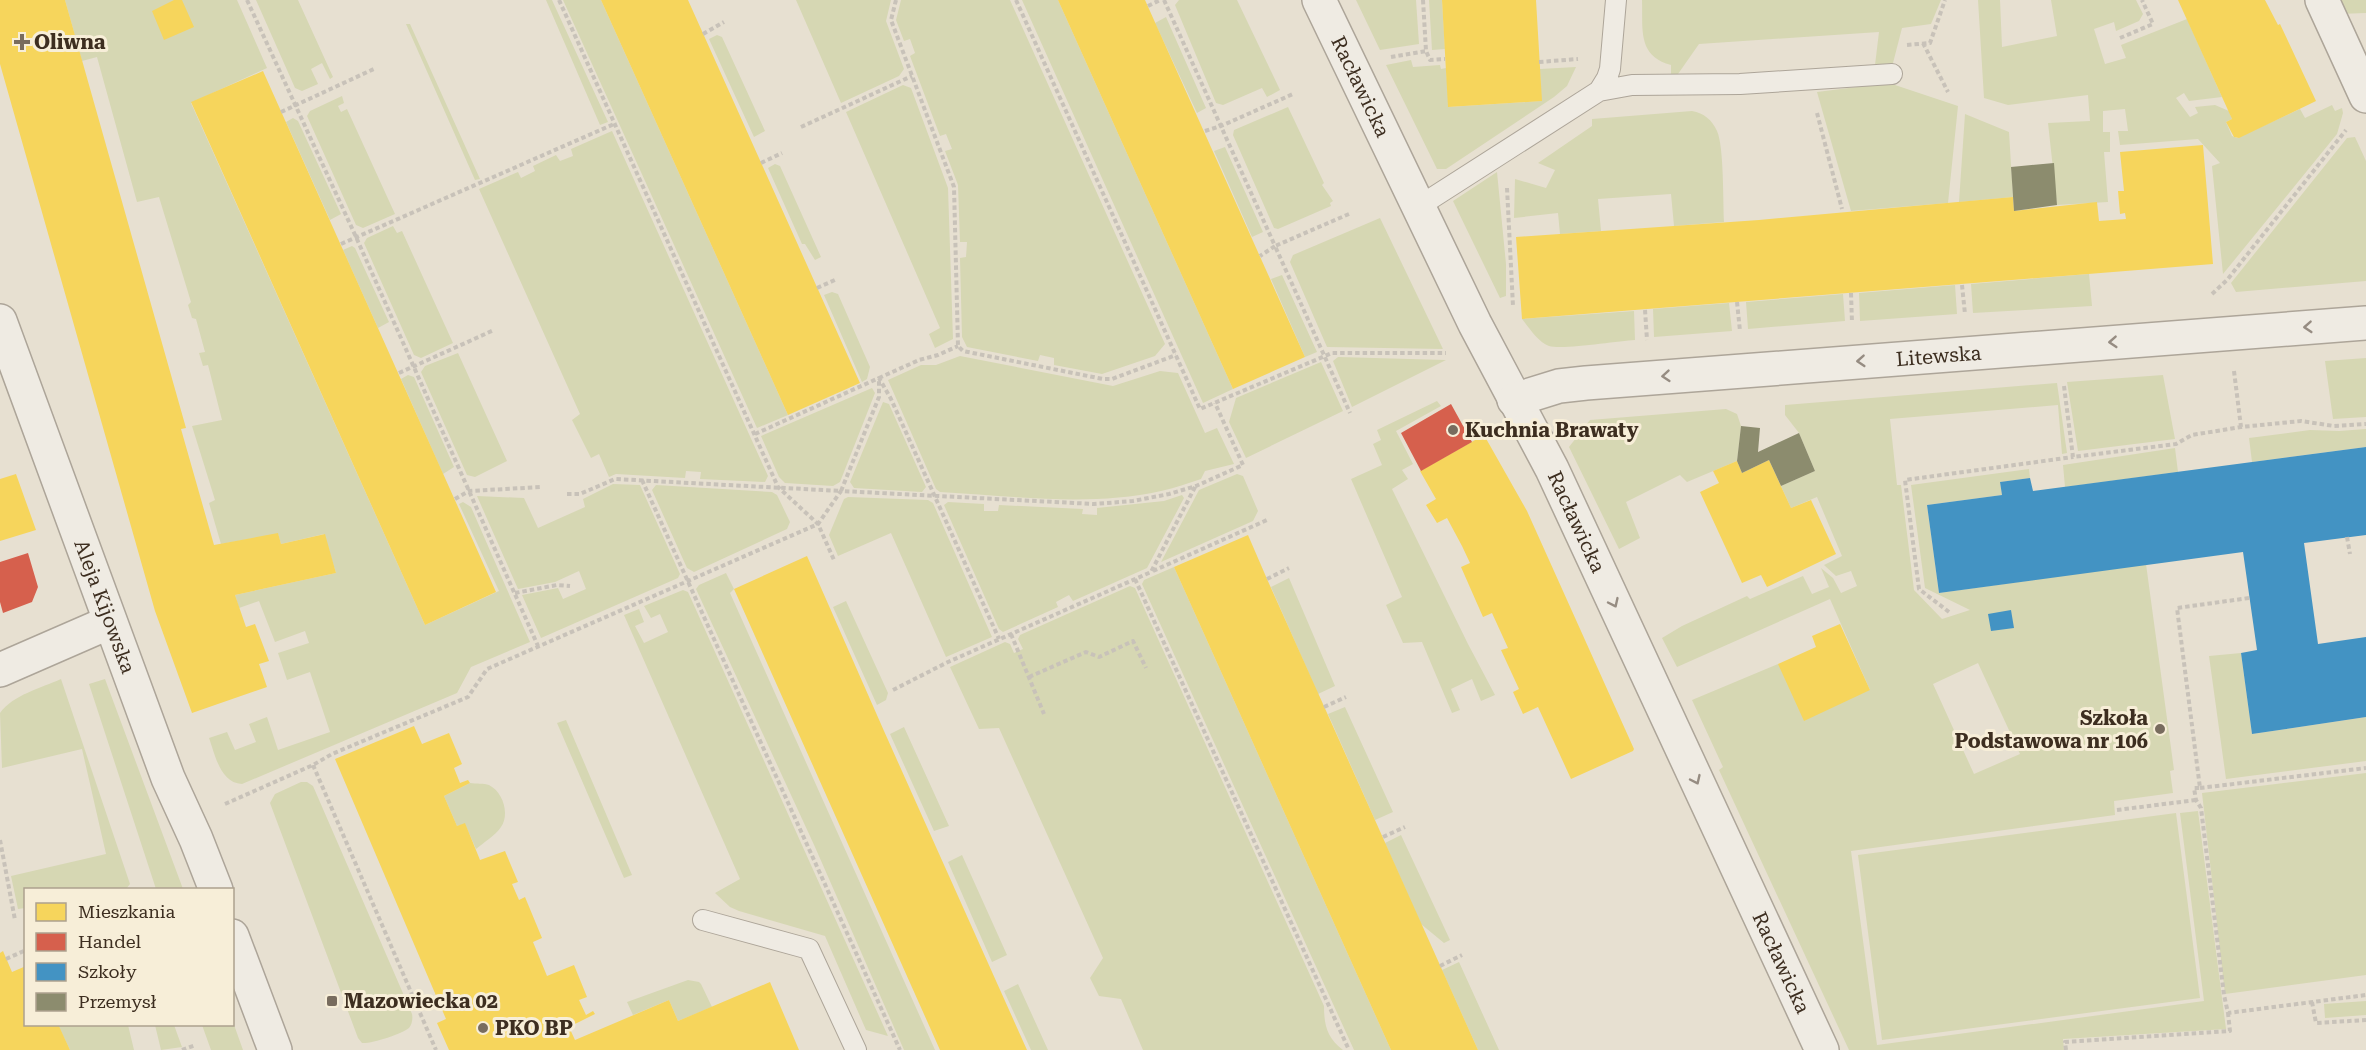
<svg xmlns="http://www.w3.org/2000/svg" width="2366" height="1050" viewBox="0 0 2366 1050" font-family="'Roboto Serif',serif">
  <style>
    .green { fill: #d6d7b3; fill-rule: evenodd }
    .homes { fill: #f6d55c }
    .shops { fill: #d6604d }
    .schools { fill: #4393c3 }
    .industry { fill: #8c8c6e }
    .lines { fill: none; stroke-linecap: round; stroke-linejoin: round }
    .service-casing { stroke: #ada599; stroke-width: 22 }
    .minor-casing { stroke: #ada599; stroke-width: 36 }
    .tertiary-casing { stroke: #ada599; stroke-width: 36 }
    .path { stroke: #c8c2b9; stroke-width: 4; stroke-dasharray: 4.5 3; stroke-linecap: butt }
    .service { stroke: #efebe3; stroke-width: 20 }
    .minor { stroke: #efebe3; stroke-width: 33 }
    .tertiary { stroke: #efebe3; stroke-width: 33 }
    .oneway { stroke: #968c82 }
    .poi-dot { fill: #786c5e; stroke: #f7eed8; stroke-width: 2 }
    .labels { text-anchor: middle; stroke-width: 6; stroke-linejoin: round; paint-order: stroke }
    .poi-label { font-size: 20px; font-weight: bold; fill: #3d2e20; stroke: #f7eed8; text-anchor: start }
    .street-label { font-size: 20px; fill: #3d2e20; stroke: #f7eed8 }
  </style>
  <rect width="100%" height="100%" fill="#e7e0d1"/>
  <path class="green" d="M65 0H237L267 68 191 103 425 625 499 591 459 504 463 502 471 507 530 642 471 667 457 693 242 784C220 783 215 754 209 738L227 732 235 750 256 742 249 724 267 717 278 750 330 732 310 672 287 680 278 653 309 643 305 631 275 642 259 601 239 608 235 595 336 573 324 534 281 544 278 534 221 544 209 503 215 500 192 426 222 420 208 365 203 366 199 353 205 352 196 319 192 318 188 305 191 302 159 197 137 202 97 57 82 61Z
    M256 0H298L333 77 330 79 322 63 311 69 318 84 302 91 295 88Z
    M546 0H552L608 122 600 125Z
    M563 0H601L788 415 757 428Z
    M796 0H891L886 21 904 69 899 76 841 103Z
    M901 0H1010L1165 344 1155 356 1102 374 1054 365V358L1040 355 1038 361 967 347 962 337 960 258 966 257 967 242H960L958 185 945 151 952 149 946 134 940 136 910 56 915 53 910 39 904 41 896 20Z
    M1022 0H1058L1233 389 1203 403Z
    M1179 0H1237L1280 90 1267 97 1262 88 1223 105 1216 103 1175 5Z
    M1356 0H1416L1419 44 1380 50Z
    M1429 0H1442L1445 49 1432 50Z
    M1642 0H1941L1931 24 1902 28 1893 63 1875 65 1879 32 1699 44 1678 74H1671V65C1637 56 1643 29 1642 0Z
    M1978 0H2000L2002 47 2057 36 2051 0H2136L2143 14 2139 21 2116 31 2114 22 2094 29 2105 64 2126 58 2121 45 2187 19 2222 97 2189 101 2184 93 2176 98 2190 117 2198 113 2195 107 2215 105 2229 111 2232 119 2226 122 2232 136 2237 138 2300 109 2305 118 2332 105 2335 111 2342 108 2343 113 2337 134 2223 274 2212 166 2220 163 2198 139 2120 145 2118 131H2128L2125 109 2103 111V132H2110V152H2104L2108 202 2057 205 2048 123 2090 121 2088 95 2008 105 1984 98Z
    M2333 0H2366V13L2339 14Z
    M1166 17 1206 108 1197 113 1155 23Z
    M406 24H410L480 179 475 180Z
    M717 35 722 37 765 131 754 137 709 39Z
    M1411 60 1413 67 1440 65 1441 69 1446 68 1449 107 1541 101 1540 69 1576 67 1567 86 1554 97 1446 169H1437L1386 65Z
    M1889 83 1958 106 1948 203 1851 211 1817 92Z
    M903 85 911 88 948 188 953 339 935 348 929 334 940 328 846 112Z
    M342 96 344 103 338 106 341 112 347 109 395 214 363 228 356 225 307 116 310 111Z
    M1288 107 1324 183 1322 185 1333 201 1330 203 1331 206 1278 229 1274 228 1233 135 1234 130Z
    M1692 111C1704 113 1712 120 1717 131 1724 146 1723 202 1724 222L1674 226 1671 194 1598 199 1601 231 1560 234 1558 213 1514 218 1515 179 1546 188 1555 170 1538 163 1592 126V119Z
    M1965 114 2009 132 2013 197 1959 202Z
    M293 118 298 121 341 214 330 220 286 122Z
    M612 131 768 476 765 482 700 479 701 472 686 471 685 478 616 474 609 477 599 454 591 458 572 420 580 414 479 189 518 172 521 178 535 171 533 166 556 155 560 161 573 156 571 149Z
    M2355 137 2366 161V281L2236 292 2231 283 2347 138Z
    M1225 147 1263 232 1252 237 1214 151Z
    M775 164 780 166 821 257 815 260 805 244H802L768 168Z
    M1497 172 1506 264V296L1500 298 1453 201Z
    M1380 218 1443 349 1327 347 1290 262 1293 255Z
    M393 226 397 233 402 231 453 343 421 358 414 355 364 243 367 238Z
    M352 246 355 248 389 322 378 328 343 250Z
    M2089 274 2092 306 1973 313 1971 284Z
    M1282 275 1317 352 1305 357 1271 279Z
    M1955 285 1957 314 1860 321 1859 293Z
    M832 292 838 294 870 367 867 379 862 382 824 295Z
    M1843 294 1845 321 1748 329 1746 302Z
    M1729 303 1732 331 1654 337 1653 309Z
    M1634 311 1635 340C1617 341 1563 350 1549 346 1538 342 1530 329 1522 319Z
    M458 353 507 461 475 477 467 475 421 372 425 366Z
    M960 356 1113 386 1160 371 1178 373 1205 433 1217 428 1234 464 1205 471 1201 479C1188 483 1175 488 1161 491 1090 507 1012 496 940 492L936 489 888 380 921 365H936Z
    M1338 357 1446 360 1352 407 1333 361Z
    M2366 358V417L2333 419 2325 361Z
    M1321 362 1343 411 1246 458 1229 422 1236 398Z
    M408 375 414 377 454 467 443 474 401 379Z
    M2163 375 2175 439 2078 451 2067 382Z
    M2057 383 2067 453 2062 454 2058 405 1890 419 1897 485H1901L1914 590 1942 619 1970 610 1925 588 1911 485 2029 469 2030 478 2000 482 2002 495 1927 505 1939 593 2146 564 2174 770 2170 771 2173 793 2114 801 2115 815 1851 851 1877 1045 2204 1001 2180 813 2198 811 2226 1029 2063 1039 2064 1050H1849L1719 770 1723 767 1692 700 1778 664 1870 690 1830 599 1677 667 1662 638 1682 626 1747 596 1750 599 1803 576 1812 594 1829 587 1821 568 1833 578 1841 593 1857 586 1851 571 1836 576 1824 565 1842 556 1817 497 1791 508 1781 486 1815 471 1799 433 1785 415V405ZM1978 663 2020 754 1974 774 1933 684Z
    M872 388 875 393 840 482 833 486 785 483 779 477 761 436Z
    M1437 401 1441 406 1396 431 1413 464 1402 470 1408 479 1392 489 1468 644 1495 695 1481 701 1472 679 1451 689 1460 710 1452 713 1422 642 1403 643 1386 605 1402 597 1351 479 1382 465 1373 444 1381 440 1377 430Z
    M883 402 889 404 926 487 922 492 854 488 850 482Z
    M1726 409 1737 414 1741 426 1737 461 1687 482 1680 475 1626 502 1640 538 1619 549 1569 447 1590 420Z
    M2366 429V447L2252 462 2249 438 2310 430 2339 431Z
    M2175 448 2178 472 2065 487 2063 465Z
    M1237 474 1243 476 1258 511 1253 521 1161 562 1199 490Z
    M613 484 640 485 680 574 678 578 541 638 522 595 558 588 563 599 586 589 579 571 555 582 518 589 477 496 524 498 538 528 585 507 583 499Z
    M656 485 772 492 777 495 790 522 787 529 694 572 687 568 652 490Z
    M1182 495 1184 498 1147 568 1073 601 1069 595 1056 602 1058 607 1003 632 999 629 944 505 948 502 984 504V511H998L999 505 1083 509 1082 514 1097 515V508L1164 501Z
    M848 497 928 500 933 503 992 637 946 657 891 533 838 556 829 535 844 499Z
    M1174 567 1391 1050H1354L1142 584 1144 580Z
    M726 573 734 589 730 593 935 1050H904L815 847 696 589 699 585Z
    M1289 578 1335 686 1318 694 1271 587Z
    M1130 586 1135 588 1324 1006C1324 1025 1327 1038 1343 1050H1143L1121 999 1099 996 1090 978 1103 958 999 728 979 729 950 667 1005 642 1010 644 1014 653 1023 649 1018 639 1020 635Z
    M683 590 688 592 888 1036 866 1030 825 936 739 911 730 907 715 893 740 879 624 615 639 609 644 622 635 626 644 643 668 632 660 614 651 618 644 606Z
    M846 601 888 693 886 700 877 705 833 607Z
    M2241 653 2252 734 2366 717V761L2226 779 2209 656Z
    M61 679 130 884 126 889 26 890 25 908 18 909 11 876 106 854 82 749 2 768 0 713C13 695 41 688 61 679Z
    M105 679 183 889H156L89 684Z
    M1345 707 1393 812 1375 820 1328 714Z
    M566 720 632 875 624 878 557 723Z
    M904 727 949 826 934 831 890 734Z
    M2366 773V975L2225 994 2202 793Z
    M301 782H307L313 786 412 1014C413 1019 412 1024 409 1028 402 1034 371 1044 362 1043L358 1038 270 803 275 794Z
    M470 783C476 784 484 783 489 785 503 792 510 814 501 827 495 836 484 842 476 849L465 824 457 826 444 796Z
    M2176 813 2200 998 1882 1040 1858 855Z
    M1401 835 1450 940 1444 943 1421 924 1385 843Z
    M962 855 1007 955 992 962 948 862Z
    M1459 962 1499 1050H1478L1442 970Z
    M688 980 699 982 701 984 712 1007 678 1021 669 1000 633 1015 627 1002Z
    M1018 984 1048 1050H1031L1004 991Z
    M2366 1001V1015L2325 1018 2324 1004Z
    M233 1022 243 1050H211L202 1025 232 1024Z
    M58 1025H128L134 1050H70Z
    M155 1025H174L182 1047 161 1050Z"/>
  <path class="homes" d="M0 0H65L186 428 181 429 214 545 278 533 281 544 325 534 336 573 235 595 246 627 255 624 269 661 259 664 267 687 192 713 155 611 0 64Z
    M174 0H182L194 27 164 40 152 11Z
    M601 0H688L860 383 788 415Z
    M1058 0H1145L1305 357 1233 389Z
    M1442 0H1536L1542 101 1448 107Z
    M2178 0H2265L2278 25 2280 24 2316 101 2239 138 2234 137 2226 122 2232 119Z
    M263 71 496 592 425 625 191 102Z
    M2203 145 2213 264 1522 319 1516 237 1759 220 2013 197 2014 211 2097 202 2099 221 2126 219 2125 213 2120 214 2118 191H2124L2120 152Z
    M1484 435 1527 511 1634 749 1633 751 1571 779 1538 707 1523 714 1513 692 1519 689 1501 650 1508 648 1492 613 1483 617 1461 567 1470 563 1462 546 1447 518 1437 523 1426 505 1436 499 1420 471Z
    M1769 460 1791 508 1811 500 1836 554 1767 587 1761 575 1742 583 1700 492 1719 483 1713 471 1737 461 1742 473Z
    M16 474 36 530 0 541V479Z
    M1248 535 1267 579 1478 1050H1391L1174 567Z
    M807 556 884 731 1027 1050H940L734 589Z
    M1840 624 1870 690 1804 721 1778 664 1816 647 1812 636Z
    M414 726 422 744 449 733 462 764 454 768 460 783 468 780 470 783 444 796 457 826 465 823 480 860 505 851 518 882 512 884 519 900 525 897 542 938 533 942 547 976 574 965 587 997 579 1000 586 1015 593 1011 595 1014 569 1027 575 1040 669 1000 678 1021 770 982 799 1050H449L437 1023 446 1019 335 759Z
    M3 951 12 972 26 966V1024H58L70 1050H0V953Z"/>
  <path class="shops" d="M1451 404 1472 442 1421 471 1401 433Z
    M28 553 38 587 32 602 3 613 0 602V562Z"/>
  <path class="schools" d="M2366 447V535L2304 543 2318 644 2366 637V717L2252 734 2241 653 2257 650 2243 552 1939 593 1927 505 2002 495 2000 482 2030 478 2033 491Z
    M2011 610 2014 628 1991 631 1988 614Z"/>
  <path class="industry" d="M2054 163 2057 205 2014 211 2011 167Z
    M1741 426 1760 428 1758 452 1799 433 1815 471 1781 486 1769 460 1742 473 1737 461Z"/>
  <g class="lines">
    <g class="service-casing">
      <path id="service" d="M1599 91 1607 78 1610 69 1616 0
        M1418 207 1599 91 1632 85 1740 84 1892 74
        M703 920 809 949 856 1050"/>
    </g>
    <g class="minor-casing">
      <g id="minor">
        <path id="s1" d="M1319 0 1475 324 1552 469 1822 1050"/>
        <path d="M2322 0 2366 96"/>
        <path id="s2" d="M1514 400 1559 386 1586 383 2366 323"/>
        <path d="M0 670 110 622"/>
      </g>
    </g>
    <g class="tertiary-casing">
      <g id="tertiary">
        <path id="s3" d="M0 321 168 778 196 839 216 890"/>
        <path d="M232 936 275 1050"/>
      </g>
    </g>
    <path class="path" d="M247 0 356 237 538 646
      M559 0 778 487 818 524 834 560
      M896 0 891 20 954 187 958 346 963 351 1103 379H1112L1176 355
      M1016 0 1200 409 1332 353H1446
      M1164 0 1275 246 1260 256
      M1423 0 1426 51 1430 60 1445 59
      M1148 6 1160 0
      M703 34 724 22
      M2120 38 2153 24 2142 0
      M1923 43 1948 92
      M1907 45 1930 43 1945 0
      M1391 57 1426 51
      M1539 62 1578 59
      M281 112 376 68
      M1817 113 1842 209
      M801 127 912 76
      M1205 131 1221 126 1293 94
      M761 163 782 153
      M1507 188 1513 306
      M1349 214 1275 246 1350 413
      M341 244 614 124
      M1962 285 1965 314
      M817 288 837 279
      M1851 293 1852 323
      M2212 294 2227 280 2346 130
      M1737 302 1740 331
      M1645 310 1647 340
      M2234 371 2241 427
      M399 373 494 330
      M2064 386 2073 457 2176 444 2192 435 2241 427 2301 421 2334 426 2366 424
      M755 434 879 378 891 399 999 639
      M642 480 900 1050
      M567 494H580L615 479 841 491 879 397V378L919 360 938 355 958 346
      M455 499 469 491 541 487
      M2347 537 2350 554
      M1153 571 1267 520
      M1135 579 1349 1050
      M1267 579 1289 568
      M515 593 557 585 570 586
      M2249 598 2177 608 2200 788H2194L2196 800 2201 808 2224 995 2228 1013 2366 995
      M1949 612 1919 589 1905 480 2073 457
      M1011 634 1044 714
      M1029 677 1086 652 1099 657 1133 641 1146 668
      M893 690 948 662 1151 572 1195 487
      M1324 707 1346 697
      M313 765 436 1050
      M2200 788 2366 768
      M225 804 313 765 332 754 468 697 487 669 818 524 841 491 1094 504 1133 501 1169 494 1196 486 1243 465 1215 403
      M2117 810 2196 800
      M1383 837 1405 827
      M0 840 15 920
      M6 959 26 950
      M1440 966 1462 955
      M2312 1002 2316 1023 2366 1020
      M182 1050 196 1045
      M2066 1050 2065 1042 2230 1031 2228 1013"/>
    <use href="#service" class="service"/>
    <use href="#minor" class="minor"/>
    <use href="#tertiary" class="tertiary"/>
  </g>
  <defs><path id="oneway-chevron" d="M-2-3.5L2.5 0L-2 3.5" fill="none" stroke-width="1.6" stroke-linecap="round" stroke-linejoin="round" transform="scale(1.5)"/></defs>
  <g class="oneway">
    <use href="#oneway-chevron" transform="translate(2308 327) rotate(176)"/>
    <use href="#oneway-chevron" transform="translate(2113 342) rotate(176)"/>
    <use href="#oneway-chevron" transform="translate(1861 361) rotate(176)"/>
    <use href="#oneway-chevron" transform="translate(1666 376) rotate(175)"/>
    <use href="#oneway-chevron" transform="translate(1614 603) rotate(65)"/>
    <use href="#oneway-chevron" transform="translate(1696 780) rotate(65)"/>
  </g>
  <g class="poi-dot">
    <path d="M19 33h6v6h6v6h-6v6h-6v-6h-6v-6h6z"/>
    <circle cx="1453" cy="430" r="6"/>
    <circle cx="2160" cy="729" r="6"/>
    <rect x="326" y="995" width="12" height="12" rx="3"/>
    <circle cx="483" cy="1028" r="6"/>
  </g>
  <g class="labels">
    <g class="poi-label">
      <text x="34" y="49">Oliwna</text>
      <text x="1465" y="437">Kuchnia Brawaty</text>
      <text x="2148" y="725" text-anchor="end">Szkoła<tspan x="2148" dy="23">Podstawowa nr 106</tspan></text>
      <text x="344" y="1008">Mazowiecka 02</text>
      <text x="495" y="1035">PKO BP</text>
    </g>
    <g class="street-label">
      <text dy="7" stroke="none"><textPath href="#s1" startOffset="96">Racławicka</textPath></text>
      <text dy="7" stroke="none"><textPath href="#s2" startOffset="428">Litewska</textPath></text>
      <text dy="7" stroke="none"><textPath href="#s1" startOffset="582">Racławicka</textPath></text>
      <text dy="7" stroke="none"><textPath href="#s3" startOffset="304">Aleja Kijowska</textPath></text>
      <text dy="7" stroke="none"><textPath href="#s1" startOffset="1068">Racławicka</textPath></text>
    </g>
  </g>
  <rect x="24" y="888" width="210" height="138" fill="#f7eed8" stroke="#ada18e" stroke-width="1.5"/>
  <rect x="36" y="903" width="30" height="18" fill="#f6d55c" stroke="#ada18e" stroke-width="1.5"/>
  <text x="78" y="918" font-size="18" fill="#3d2e20">Mieszkania</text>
  <rect x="36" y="933" width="30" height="18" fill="#d6604d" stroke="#ada18e" stroke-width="1.5"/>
  <text x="78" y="948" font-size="18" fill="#3d2e20">Handel</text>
  <rect x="36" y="963" width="30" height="18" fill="#4393c3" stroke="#ada18e" stroke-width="1.5"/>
  <text x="78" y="978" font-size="18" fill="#3d2e20">Szkoły</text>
  <rect x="36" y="993" width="30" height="18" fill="#8c8c6e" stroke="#ada18e" stroke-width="1.5"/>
  <text x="78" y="1008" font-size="18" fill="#3d2e20">Przemysł</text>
</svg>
